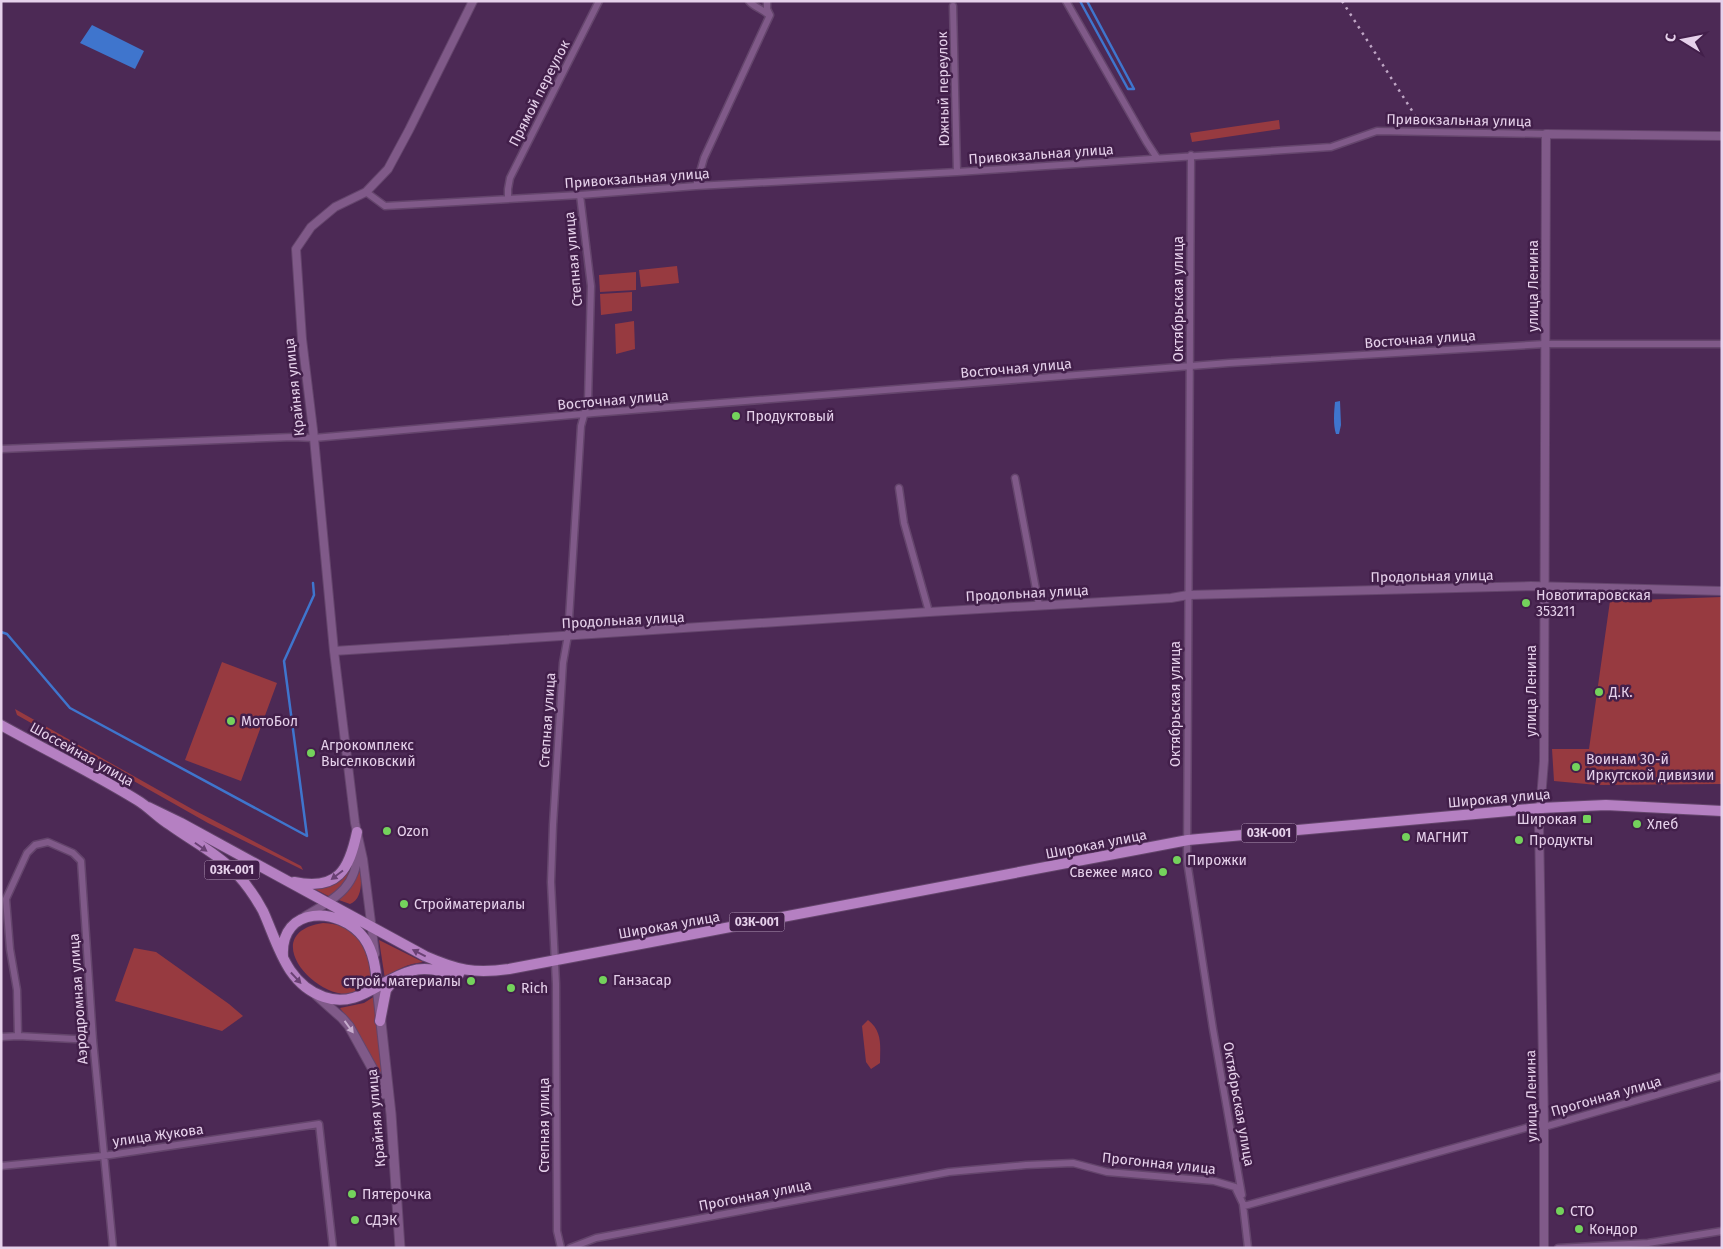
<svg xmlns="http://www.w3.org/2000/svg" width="1723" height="1249" viewBox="0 0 1723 1249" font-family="'Fira Sans',sans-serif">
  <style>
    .green { fill: #973a40 }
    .water { fill: #3f75cd }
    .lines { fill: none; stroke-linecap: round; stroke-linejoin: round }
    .stream { stroke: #3f75cd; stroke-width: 2.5 }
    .minor-casing { stroke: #64456c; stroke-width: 9 }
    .tertiary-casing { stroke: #64456c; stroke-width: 10 }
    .secondary-casing { stroke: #64456c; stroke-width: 11 }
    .primary-casing { stroke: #64456c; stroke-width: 12 }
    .minor { stroke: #805a89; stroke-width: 6 }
    .tertiary { stroke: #805a89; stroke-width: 8 }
    .secondary { stroke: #805a89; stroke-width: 9 }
    .primary { stroke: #b580c2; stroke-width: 10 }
    .rail { stroke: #bfa6c5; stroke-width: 2.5; stroke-dasharray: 2.5 5; stroke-linecap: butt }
    .oneway { fill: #6a4174 }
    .oneway2 { fill: #c7adce }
    .poi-dot { fill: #74d25c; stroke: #421f4a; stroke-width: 2 }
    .labels { text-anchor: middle; stroke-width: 5; stroke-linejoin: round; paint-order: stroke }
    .shield { fill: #421f4a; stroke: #b59cbb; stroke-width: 1 }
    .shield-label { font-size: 12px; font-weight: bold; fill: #e6d1eb }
    .street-label { font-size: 14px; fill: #e6d1eb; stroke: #421f4a }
    .poi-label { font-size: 14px; fill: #e6d1eb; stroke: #421f4a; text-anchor: start }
  </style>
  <rect width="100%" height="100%" fill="#4c2955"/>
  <path class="green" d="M1279 120 1280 129 1192 142 1190 133Z
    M677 266 679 283 641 287 639 270Z
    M636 272V290L600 292 599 275Z
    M632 292V311L601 315 600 294Z
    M634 321 635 349 616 354 615 324Z
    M1722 597V784L1597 785 1554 781 1552 749H1589L1610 601Z
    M222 662 277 683 241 781 185 760Z
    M15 709 192 809 301 866 303 870 208 823 17 715Z
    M354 865 348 882 330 897 311 887 342 876Z
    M360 871C362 882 362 899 350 904L336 899 352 885Z
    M323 923C341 924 352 928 361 943 368 953 375 971 368 982 340 1026 245 935 323 923Z
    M379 940 423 962C408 964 396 969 385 979Z
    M134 948 156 952 229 1004 243 1016 222 1031 115 1001Z
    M375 996 385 1085 358 1032 340 1008 364 1003Z
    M868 1020C883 1032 880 1046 880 1063L871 1069 866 1062 862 1026Z"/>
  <path class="water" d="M92 25 144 51 135 69 80 43Z
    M1340 401 1341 425 1339 434H1336C1333 425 1334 412 1335 402Z"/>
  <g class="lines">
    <path class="stream" d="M1080 1 1128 89H1134L1087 1
      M1 632 7 634 70 708 307 836 284 661 314 595 313 583"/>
    <g class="minor-casing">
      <path id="minor" d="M749 1C754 7 762 9 769 15
        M1066 1 1146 141 1157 158
        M953 6 957 172
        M1191 155 1187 861 1213 1029 1242 1195
        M696 186 704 158 770 15 767 9V1
        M366 192 385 206 580 195 696 186 957 172 1331 147 1377 131 1546 134
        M508 199V189L510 178 599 1
        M1 449 293 437 314 438 594 413 1229 363 1545 344H1722
        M1015 478 1039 605
        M899 488 904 523 929 612
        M18 1036 17 990 10 949 6 899 27 853 35 845 48 842 73 853 81 861 93 1040 113 1248
        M1 1037 18 1036 93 1040
        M1 1166 103 1156 319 1124 333 1248
        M1243 1205 1248 1248
        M561 1248 557 1231 556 984 551 882 553 825 563 663 568 635 581 426 588 401 591 286 580 195
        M570 1248 596 1238 949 1172 1026 1165 1073 1163 1107 1172 1214 1181 1235 1187 1244 1206 1540 1124 1544 1127 1722 1076
        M1558 1248 1648 1243 1722 1231"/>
    </g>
    <g class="tertiary-casing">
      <path id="tertiary" d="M334 651 929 612 1171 598 1188 595 1531 586 1722 591
        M305 916C334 899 359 887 357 849
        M375 954 363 859 355 823 334 651 314 438 302 339 296 249 311 227 335 207 366 192 388 169 409 130 473 1
        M1544 1248V1127L1539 823 1544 761 1546 134 1722 136"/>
    </g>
    <g class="secondary-casing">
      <path id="secondary" d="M377 986 391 1114 400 1248
        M316 995 342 1018 349 1026 381 1084 384 1094"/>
    </g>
    <g class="primary-casing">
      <path id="primary" d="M1 725C46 750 93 773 137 800 149 807 158 818 170 825 192 841 218 854 237 874 247 885 256 898 263 911 278 944 286 984 324 997 358 1009 380 979 411 971 426 966 444 972 459 974
        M148 807 181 823 425 956C457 970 474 974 509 969L1188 840 1541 808 1606 805 1722 811
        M294 882C338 891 349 870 357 832
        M283 956C280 905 340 906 364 938 374 952 376 970 377 986
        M380 1021 386 990 394 980"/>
    </g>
    <use href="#minor" class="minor"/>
    <use href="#tertiary" class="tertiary"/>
    <use href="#secondary" class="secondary"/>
    <use href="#primary" class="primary"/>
    <path class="rail" d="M1342 1 1418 120"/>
  </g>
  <defs><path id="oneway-solid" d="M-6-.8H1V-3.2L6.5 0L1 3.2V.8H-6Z" transform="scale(1.25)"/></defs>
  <g class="oneway">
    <use href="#oneway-solid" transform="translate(201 847) rotate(35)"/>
    <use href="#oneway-solid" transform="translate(337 875) rotate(143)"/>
    <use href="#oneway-solid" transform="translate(419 953) rotate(-153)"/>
    <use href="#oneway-solid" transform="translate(296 978) rotate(47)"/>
  </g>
  <use class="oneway2" href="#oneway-solid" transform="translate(349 1027) rotate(54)"/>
  <g class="poi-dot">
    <circle cx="736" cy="416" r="5"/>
    <circle cx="1526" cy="603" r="5"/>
    <circle cx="1599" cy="692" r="5"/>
    <circle cx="231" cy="721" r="5"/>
    <circle cx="311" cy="753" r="5"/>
    <circle cx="1576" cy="767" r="5"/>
    <rect x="1582" y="814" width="10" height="10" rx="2.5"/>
    <circle cx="1637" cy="824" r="5"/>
    <circle cx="387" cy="831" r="5"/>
    <circle cx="1406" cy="837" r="5"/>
    <circle cx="1519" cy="840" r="5"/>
    <circle cx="1177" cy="860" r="5"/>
    <circle cx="1163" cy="872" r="5"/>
    <circle cx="404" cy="904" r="5"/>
    <circle cx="603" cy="980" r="5"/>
    <circle cx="471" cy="981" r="5"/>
    <circle cx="511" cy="988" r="5"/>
    <circle cx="352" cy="1194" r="5"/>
    <circle cx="1560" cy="1211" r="5"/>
    <circle cx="355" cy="1220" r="5"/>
    <circle cx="1579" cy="1229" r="5"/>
  </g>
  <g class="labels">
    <g class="shield">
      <rect x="1241.5" y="823.5" width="55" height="19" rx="4"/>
      <rect x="204.5" y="860.5" width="55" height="19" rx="4"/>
      <rect x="729.5" y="912.5" width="55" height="19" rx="4"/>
    </g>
    <g class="shield-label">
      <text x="1269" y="837">03К-001</text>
      <text x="232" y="874">03К-001</text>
      <text x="757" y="926">03К-001</text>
    </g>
    <g class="street-label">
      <text transform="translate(943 89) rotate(-91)" y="5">Южный переулок</text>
      <text transform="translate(539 93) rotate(-63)" y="5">Прямой переулок</text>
      <text transform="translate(1459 120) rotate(1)" y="5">Привокзальная улица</text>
      <text transform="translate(1041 154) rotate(-4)" y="5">Привокзальная улица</text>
      <text transform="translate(637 178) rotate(-4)" y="5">Привокзальная улица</text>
      <text transform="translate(573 259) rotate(-95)" y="5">Степная улица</text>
      <text transform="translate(1533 286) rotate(-90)" y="5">улица Ленина</text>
      <text transform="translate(1178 299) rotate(-90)" y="5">Октябрьская улица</text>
      <text transform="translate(1420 339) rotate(-4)" y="5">Восточная улица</text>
      <text transform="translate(1016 368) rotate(-5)" y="5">Восточная улица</text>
      <text transform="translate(294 387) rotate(-96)" y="5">Крайняя улица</text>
      <text transform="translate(613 400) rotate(-5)" y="5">Восточная улица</text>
      <text transform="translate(1432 576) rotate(-1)" y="5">Продольная улица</text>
      <text transform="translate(1027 593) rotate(-3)" y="5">Продольная улица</text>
      <text transform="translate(623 620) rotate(-3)" y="5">Продольная улица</text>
      <text transform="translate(1531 691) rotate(-90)" y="5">улица Ленина</text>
      <text transform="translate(1175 704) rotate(-90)" y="5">Октябрьская улица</text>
      <text transform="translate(547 720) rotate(-86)" y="5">Степная улица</text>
      <text transform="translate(82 754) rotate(29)" y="5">Шоссейная улица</text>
      <text transform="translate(1499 798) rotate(-5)" y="5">Широкая улица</text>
      <text transform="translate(1096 844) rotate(-11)" y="5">Широкая улица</text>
      <text transform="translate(669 925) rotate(-10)" y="5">Широкая улица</text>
      <text transform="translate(78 999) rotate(-94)" y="5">Аэродромная улица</text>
      <text transform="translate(1531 1096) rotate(-91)" y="5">улица Ленина</text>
      <text transform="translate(1606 1096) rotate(-16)" y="5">Прогонная улица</text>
      <text transform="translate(1239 1104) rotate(80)" y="5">Октябрьская улица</text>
      <text transform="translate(376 1118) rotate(-95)" y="5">Крайняя улица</text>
      <text transform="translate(544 1125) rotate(-90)" y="5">Степная улица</text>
      <text transform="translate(158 1135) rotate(-8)" y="5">улица Жукова</text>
      <text transform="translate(1159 1163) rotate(6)" y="5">Прогонная улица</text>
      <text transform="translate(755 1195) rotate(-11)" y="5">Прогонная улица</text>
    </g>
    <g class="poi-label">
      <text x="746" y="421">Продуктовый</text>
      <text x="1536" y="600">Новотитаровская<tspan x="1536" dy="16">353211</tspan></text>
      <text x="1609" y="697">Д.К.</text>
      <text x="241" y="726">МотоБол</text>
      <text x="321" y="750">Агрокомплекс<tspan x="321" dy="16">Выселковский</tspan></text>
      <text x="1586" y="764">Воинам 30-й<tspan x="1586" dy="16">Иркутской дивизии</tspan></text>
      <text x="1577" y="824" text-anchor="end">Широкая</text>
      <text x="1647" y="829">Хлеб</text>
      <text x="397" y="836">Ozon</text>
      <text x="1416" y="842">МАГНИТ</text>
      <text x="1529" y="845">Продукты</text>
      <text x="1187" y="865">Пирожки</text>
      <text x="1153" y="877" text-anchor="end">Свежее мясо</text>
      <text x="414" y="909">Стройматериалы</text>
      <text x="613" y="985">Ганзасар</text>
      <text x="461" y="986" text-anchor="end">строй. материалы</text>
      <text x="521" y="993">Rich</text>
      <text x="362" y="1199">Пятерочка</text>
      <text x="1570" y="1216">СТО</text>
      <text x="365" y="1225">СДЭК</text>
      <text x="1589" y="1234">Кондор</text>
    </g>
  </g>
  <rect width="1723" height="1249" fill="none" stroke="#e6d1eb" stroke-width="5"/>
  <g transform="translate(1683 40) rotate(280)" stroke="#421f4a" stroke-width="4" paint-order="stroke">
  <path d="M0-4L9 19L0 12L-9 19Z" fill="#e6d1eb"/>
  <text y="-8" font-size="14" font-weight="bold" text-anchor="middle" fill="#e6d1eb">С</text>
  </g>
</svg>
